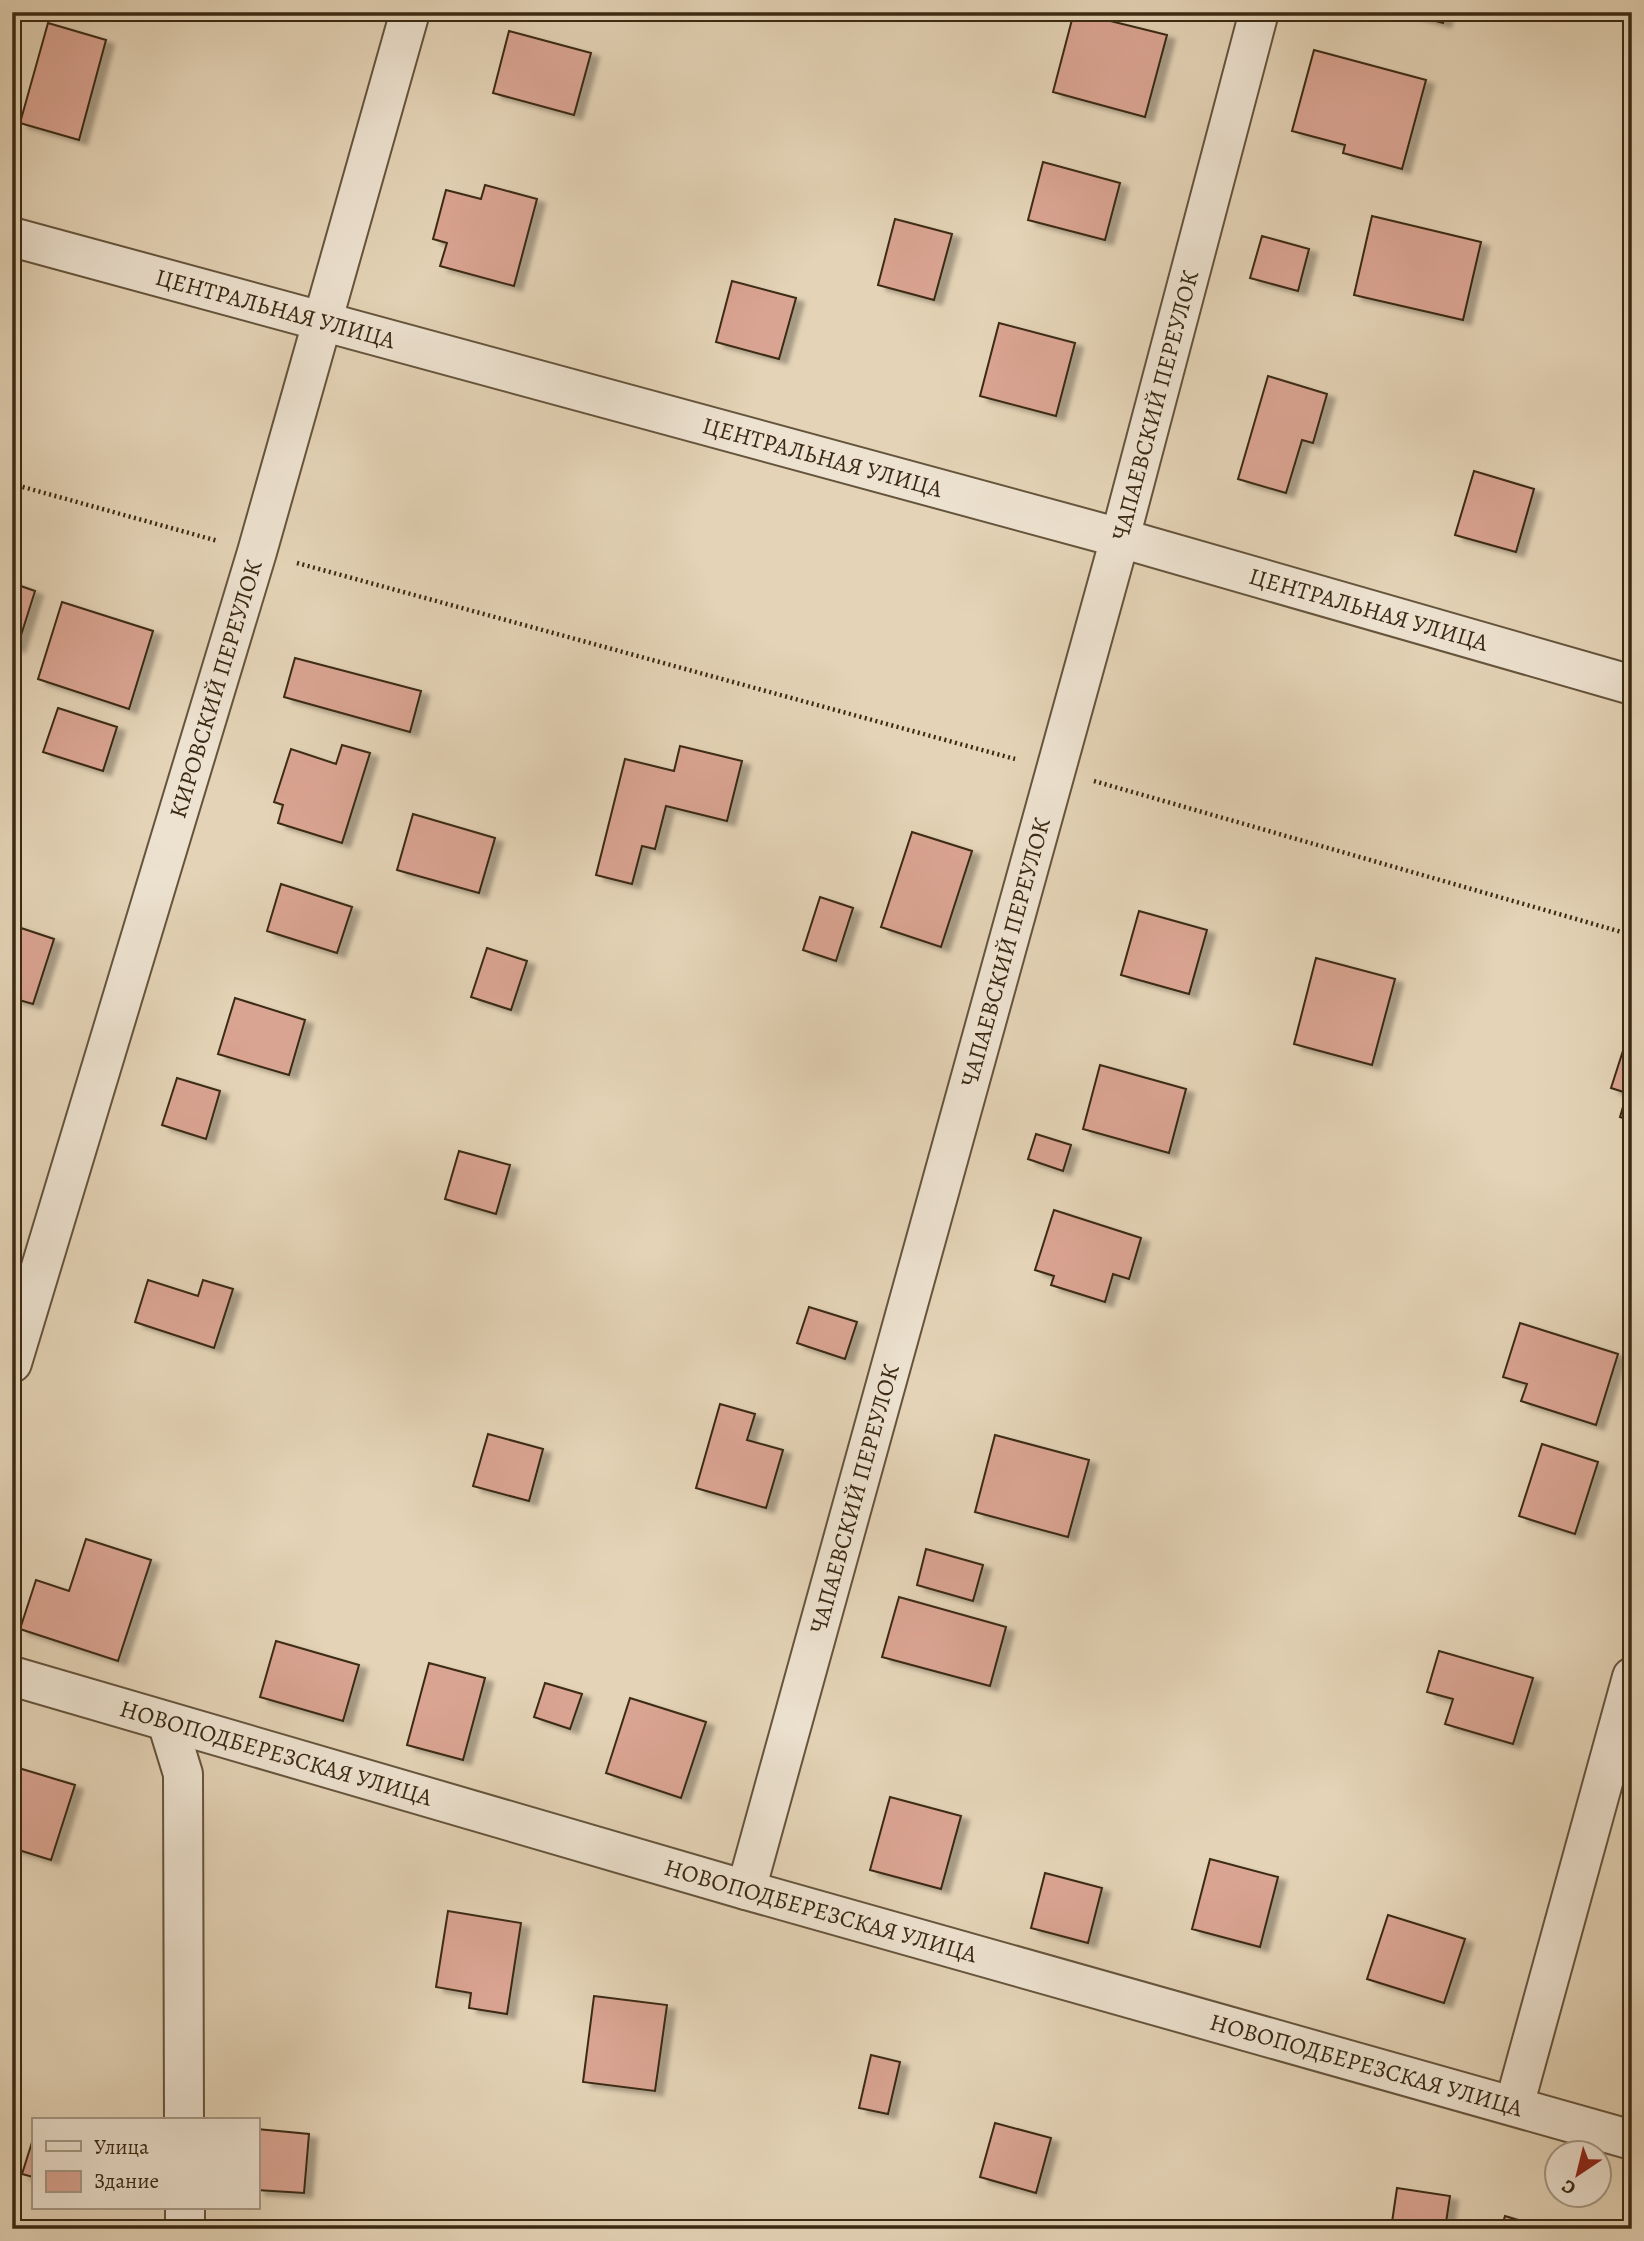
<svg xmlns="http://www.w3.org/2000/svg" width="1644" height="2241" viewBox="0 0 1644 2241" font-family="Alegreya,serif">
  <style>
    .building { fill: #daa492; stroke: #3b2a13; stroke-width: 2; filter: url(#shadow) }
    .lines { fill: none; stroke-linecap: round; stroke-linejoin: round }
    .minor-casing { stroke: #65543c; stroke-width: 42 }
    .path { stroke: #3b2a13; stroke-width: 4.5; stroke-dasharray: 2 3.5; stroke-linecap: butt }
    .minor { stroke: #ede2d0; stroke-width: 38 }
    .labels { text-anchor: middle; stroke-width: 5; stroke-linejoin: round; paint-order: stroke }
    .street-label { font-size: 24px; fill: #3b2a13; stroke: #ede2d0 }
  </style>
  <defs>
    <filter id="shadow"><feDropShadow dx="8" dy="4.5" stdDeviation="2" flood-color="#0004"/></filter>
  </defs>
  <rect width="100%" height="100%" fill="#e4d3b6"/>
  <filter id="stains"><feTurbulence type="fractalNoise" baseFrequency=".00286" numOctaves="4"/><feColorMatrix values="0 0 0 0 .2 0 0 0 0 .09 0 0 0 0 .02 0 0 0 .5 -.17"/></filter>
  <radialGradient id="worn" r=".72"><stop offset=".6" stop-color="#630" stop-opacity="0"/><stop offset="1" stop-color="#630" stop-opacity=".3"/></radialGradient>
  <path class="building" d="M1074 12 1167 35 1145 117 1053 92Z
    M1404 12H1446L1443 23Z
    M48 23 106 40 79 140 20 123Z
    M509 31 591 53 574 115 493 93Z
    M1314 50 1426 80 1402 169 1343 153 1345 145 1292 131Z
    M1043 162 1120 183 1105 240 1028 220Z
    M485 185 537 199 514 286 440 266 447 243 433 239 446 190 481 199Z
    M1372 216 1481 242 1463 320 1354 295Z
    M895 219 952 234 934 300 878 285Z
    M1262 236 1309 249 1298 291 1250 278Z
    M732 281 796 298 779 359 716 342Z
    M999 323 1075 343 1056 416 980 396Z
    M1268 376 1327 394 1313 443 1302 440 1286 493 1238 479Z
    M1474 471 1534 489 1516 552 1455 535Z
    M12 583 35 591 17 648 12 646Z
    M62 602 153 631 129 709 38 679Z
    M295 658 421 691 410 732 284 697Z
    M58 708 117 727 103 771 43 752Z
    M342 745 370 753 342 843 278 823 283 805 274 802 291 749 336 764Z
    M680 746 742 761 727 821 666 806 655 849 642 846 632 884 596 875 625 759 674 771Z
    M413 814 495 838 479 893 397 870Z
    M912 832 972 851 941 947 881 927Z
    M281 884 352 907 337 953 267 931Z
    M820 897 853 908 836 961 803 950Z
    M1139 911 1207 930 1189 994 1121 975Z
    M12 925 54 939 33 1004 12 998Z
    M487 948 527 961 511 1010 471 997Z
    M1316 958 1395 979 1372 1065 1294 1044Z
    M235 998 305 1020 289 1075 218 1054Z
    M1629 1032 1632 1033V1121L1620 1117 1627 1093 1611 1088Z
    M1100 1065 1186 1089 1169 1153 1083 1129Z
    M177 1078 220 1091 206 1139 162 1125Z
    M1036 1134 1071 1145 1063 1171 1028 1159Z
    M459 1151 510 1165 496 1214 445 1199Z
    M1054 1210 1141 1238 1129 1279 1113 1274 1105 1302 1051 1285 1054 1276 1035 1270Z
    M148 1280 198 1296 203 1280 233 1289 214 1348 135 1322Z
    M809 1307 857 1322 845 1359 797 1343Z
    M1520 1323 1618 1354 1596 1425 1521 1401 1527 1384 1503 1377Z
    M720 1404 755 1414 747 1440 783 1450 766 1508 696 1488Z
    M488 1434 543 1449 529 1501 473 1486Z
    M995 1435 1089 1460 1068 1537 975 1512Z
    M1542 1444 1598 1462 1575 1534 1519 1516Z
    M86 1539 151 1560 118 1661 20 1629 36 1580 69 1591Z
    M926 1549 983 1565 973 1601 917 1585Z
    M899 1597 1006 1627 990 1686 882 1657Z
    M276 1641 359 1665 343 1721 260 1697Z
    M1439 1651 1533 1678 1513 1744 1445 1724 1453 1699 1427 1692Z
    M429 1663 485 1678 463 1760 407 1745Z
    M545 1683 582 1694 570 1729 534 1717Z
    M630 1698 706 1722 681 1798 606 1773Z
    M12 1766 75 1785 51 1860 12 1848Z
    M890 1797 961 1816 941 1889 870 1870Z
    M1210 1859 1278 1877 1260 1947 1192 1929Z
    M1045 1873 1102 1888 1088 1943 1031 1928Z
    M448 1911 521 1923 507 2014 469 2008 471 1993 436 1987Z
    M1388 1915 1465 1939 1444 2003 1367 1979Z
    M594 1996 667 2005 655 2091 583 2082Z
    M1632 2047V2066L1626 2064Z
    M871 2055 900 2062 888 2114 859 2108Z
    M995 2123 1051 2138 1036 2193 980 2177Z
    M257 2129 309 2134 304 2193 257 2190Z
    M33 2139V2177L22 2174Z
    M1397 2188 1450 2196 1445 2229H1391Z
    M1505 2216 1548 2229H1501Z"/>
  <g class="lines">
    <g class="minor-casing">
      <g id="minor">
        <path id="s1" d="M12 237 1120 538 1632 685"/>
        <path id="s2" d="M12 1363 257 552 410 12"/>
        <path id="s3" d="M12 1676 746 1890 1632 2140"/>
        <path d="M167 1722 183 1774 184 2120"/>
        <path id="s4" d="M746 1890 1120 538 1259 12"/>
        <path d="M1514 2106 1632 1677"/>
        <path d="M185 2208V2229"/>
      </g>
    </g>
    <path class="path" d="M12 484 218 541
      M297 563 1015 759
      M1094 781 1632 935"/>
    <use href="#minor" class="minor"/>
  </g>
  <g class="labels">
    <g class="street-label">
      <text dy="8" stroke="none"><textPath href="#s1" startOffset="273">ЦЕНТРАЛЬНАЯ УЛИЦА</textPath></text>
      <text dy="8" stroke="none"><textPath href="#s4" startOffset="1540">ЧАПАЕВСКИЙ ПЕРЕУЛОК</textPath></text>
      <text dy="8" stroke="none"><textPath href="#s1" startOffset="840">ЦЕНТРАЛЬНАЯ УЛИЦА</textPath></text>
      <text dy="8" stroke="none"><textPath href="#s1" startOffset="1407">ЦЕНТРАЛЬНАЯ УЛИЦА</textPath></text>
      <text dy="8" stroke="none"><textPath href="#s2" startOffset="704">КИРОВСКИЙ ПЕРЕУЛОК</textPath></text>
      <text dy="8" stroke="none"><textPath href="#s4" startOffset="973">ЧАПАЕВСКИЙ ПЕРЕУЛОК</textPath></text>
      <text dy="8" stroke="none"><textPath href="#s4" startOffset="406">ЧАПАЕВСКИЙ ПЕРЕУЛОК</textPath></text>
      <text dy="8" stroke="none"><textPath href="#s3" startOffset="275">НОВОПОДБЕРЕЗСКАЯ УЛИЦА</textPath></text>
      <text dy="8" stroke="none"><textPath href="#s3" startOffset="842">НОВОПОДБЕРЕЗСКАЯ УЛИЦА</textPath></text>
      <text dy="8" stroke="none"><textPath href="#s3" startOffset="1409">НОВОПОДБЕРЕЗСКАЯ УЛИЦА</textPath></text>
    </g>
  </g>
  <rect width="1644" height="2241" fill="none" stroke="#e4d3b6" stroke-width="42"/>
  <rect x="14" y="14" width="1616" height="2213" fill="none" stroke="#3b2a13" stroke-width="3.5"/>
  <rect x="21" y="21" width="1602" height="2199" fill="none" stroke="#3b2a13" stroke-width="2"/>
  <rect x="32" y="2118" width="228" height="91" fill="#ede2d0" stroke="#a69884" stroke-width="2"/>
  <rect x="46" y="2141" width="35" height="10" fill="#ede2d0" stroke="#a69884" stroke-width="2"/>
  <text x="94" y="2154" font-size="21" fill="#3b2a13">Улица</text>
  <rect x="46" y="2171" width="35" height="21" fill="#daa492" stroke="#a69884" stroke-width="2"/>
  <text x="94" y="2188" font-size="21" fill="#3b2a13">Здание</text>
  <g transform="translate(1578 2174) rotate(215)"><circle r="33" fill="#ede2d0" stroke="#a69884" stroke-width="2"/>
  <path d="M0-5L12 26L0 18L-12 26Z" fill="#8f2418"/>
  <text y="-10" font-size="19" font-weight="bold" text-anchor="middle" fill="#3b2a13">С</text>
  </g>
  <rect width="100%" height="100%" filter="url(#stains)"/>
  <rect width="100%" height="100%" fill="url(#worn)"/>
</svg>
